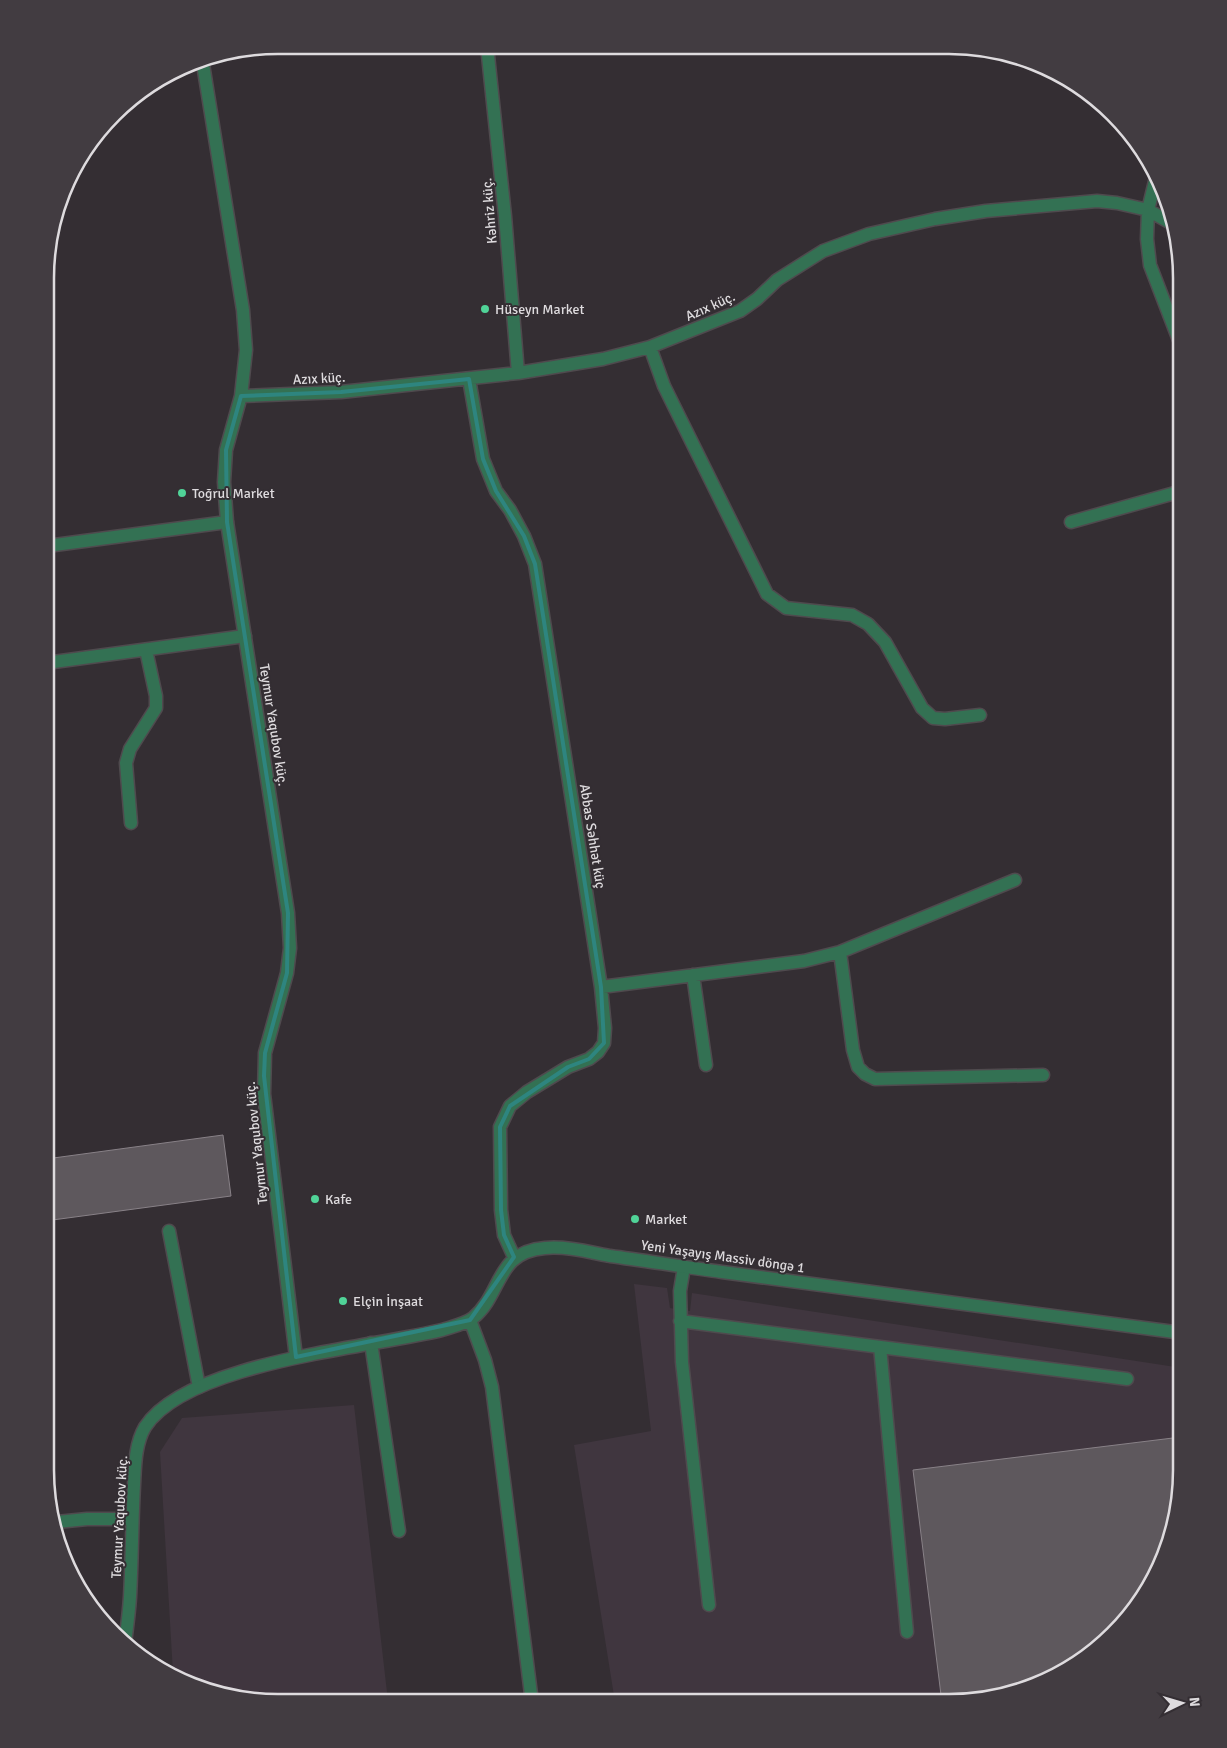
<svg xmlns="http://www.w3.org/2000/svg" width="1227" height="1748" viewBox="0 0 1227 1748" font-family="Signika,sans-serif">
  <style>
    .built { fill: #40363f }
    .building { fill: #5e585d; stroke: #888187 }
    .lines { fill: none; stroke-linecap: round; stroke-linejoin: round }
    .lane-casing { stroke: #4f4a4e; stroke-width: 15 }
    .street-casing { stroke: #4f4a4e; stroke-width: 15 }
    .lane { stroke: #337153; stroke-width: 12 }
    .street { stroke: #337153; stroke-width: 12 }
    .marked { fill: none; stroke: #2e857f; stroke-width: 4; stroke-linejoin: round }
    .poi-dot { fill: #50d398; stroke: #342e33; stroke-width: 2 }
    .labels { text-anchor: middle; stroke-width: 4; stroke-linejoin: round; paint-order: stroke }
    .street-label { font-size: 14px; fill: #dedbde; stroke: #342e33 }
    .poi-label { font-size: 14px; fill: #dedbde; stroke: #342e33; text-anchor: start }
    .rim { fill: none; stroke: #dedbde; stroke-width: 2.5 }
  </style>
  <rect width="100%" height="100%" fill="#342e33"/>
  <path class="built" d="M634 1284 667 1288 670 1308 680 1310 690 1311 692 1293 1182 1368 1181 1486 1170 1545 1143 1600 1103 1645 1052 1679 950 1703 615 1702 574 1445 651 1431Z
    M354 1405 388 1701H248L173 1673 160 1452 182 1418Z"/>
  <path class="building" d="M223 1135 231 1196 45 1221 46 1159Z
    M1181 1437V1486L1170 1545 1143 1600 1103 1645 1052 1679 950 1703H942L913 1470Z"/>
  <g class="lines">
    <g class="lane-casing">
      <path id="lane" d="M47 546 227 522
        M46 663 245 636
        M131 823 126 763 130 749 156 708V696L146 650
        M169 1231 199 1387
        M684 1267 680 1291 682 1362 709 1605
        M680 1321 1127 1379
        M371 1343 399 1531
        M880 1347 907 1632
        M146 1662 157 1667"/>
    </g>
    <g class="street-casing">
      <path id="street" d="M487 46 505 216 518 373
        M202 58 243 310 246 350 241 396 226 450 224 482 227 522 288 913 290 948 287 973 265 1053 264 1094 296 1357
        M1157 173 1148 210 1147 239 1150 265 1182 348
        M650 347 664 386 767 594 786 608 852 615 868 624 885 642 922 708 933 718 945 719 980 715
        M469 379 483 459 496 491 510 510 524 536 535 564 601 987 605 1028 604 1043 598 1052 589 1059 568 1067 527 1092 510 1106 500 1127 501 1210 504 1235 514 1257
        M241 396 341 392 518 373 603 359 650 347 740 311 757 299 777 280 823 251 869 234 935 219 986 211 1097 201 1117 203 1148 210 1169 222
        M1071 522 1182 491
        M840 952 853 1050 858 1067 865 1074 875 1079 1043 1075
        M1181 954 1182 959
        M693 975 706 1065
        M601 987 804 961 840 952 1015 880
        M470 1320 485 1360 492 1387 532 1702
        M57 1522 87 1519H132
        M125 1643C127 1628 129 1613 130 1597 132 1560 132 1522 134 1485 135 1466 135 1444 145 1427 187 1362 369 1348 442 1330 451 1327 465 1324 473 1318 503 1293 495 1252 545 1248 566 1246 589 1252 610 1256 647 1261 684 1267 722 1272 875 1292 1028 1313 1182 1333"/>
    </g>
    <use href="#lane" class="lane"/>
    <use href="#street" class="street"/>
  </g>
  <path class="marked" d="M469 379 483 459 496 491 524 536 535 564 601 987 604 1043 589 1059 568 1067 510 1106 500 1127 501 1210 504 1235 514 1257 470 1320 296 1357 264 1076 265 1053 287 973 288 913 227 522 226 450 241 396 341 392Z"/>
  <g class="poi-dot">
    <circle cx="485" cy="309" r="5"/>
    <circle cx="182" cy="493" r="5"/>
    <circle cx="315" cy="1199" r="5"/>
    <circle cx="635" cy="1219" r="5"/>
    <circle cx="343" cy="1301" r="5"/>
  </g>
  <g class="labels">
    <g class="street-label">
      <text transform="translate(489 211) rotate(-95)" y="5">Kəhriz küç.</text>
      <text transform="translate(710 306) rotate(-24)" y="5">Azıx küç.</text>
      <text transform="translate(319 378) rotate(-3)" y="5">Azıx küç.</text>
      <text transform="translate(274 725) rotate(81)" y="5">Teymur Yaqubov küç.</text>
      <text transform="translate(593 836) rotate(81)" y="5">Abbas Səhhət küç</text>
      <text transform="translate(256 1143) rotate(-96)" y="5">Teymur Yaqubov küç.</text>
      <text transform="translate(723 1256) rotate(8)" y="5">Yeni Yaşayış Massiv döngə 1</text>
      <text transform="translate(119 1517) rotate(-87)" y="5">Teymur Yaqubov küç.</text>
    </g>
    <g class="poi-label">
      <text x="495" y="314">Hüseyn Market</text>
      <text x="192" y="498">Toğrul Market</text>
      <text x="325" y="1204">Kafe</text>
      <text x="645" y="1224">Market</text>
      <text x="353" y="1306">Elçin İnşaat</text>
    </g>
  </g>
  <path d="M0 0H1227V1748H0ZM278 54H949A224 224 0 0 1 1173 278V1470A224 224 0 0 1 949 1694H278A224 224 0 0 1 54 1470V278A224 224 0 0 1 278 54Z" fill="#423c41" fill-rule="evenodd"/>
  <path class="rim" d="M278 54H949A224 224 0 0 1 1173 278V1470A224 224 0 0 1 949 1694H278A224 224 0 0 1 54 1470V278A224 224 0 0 1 278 54Z"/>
  <g transform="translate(1182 1703) rotate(85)" stroke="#342e33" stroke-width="4" paint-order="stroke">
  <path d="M0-4L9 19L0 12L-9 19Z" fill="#dedbde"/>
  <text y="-8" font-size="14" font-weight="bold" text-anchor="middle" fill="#dedbde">N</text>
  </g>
</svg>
